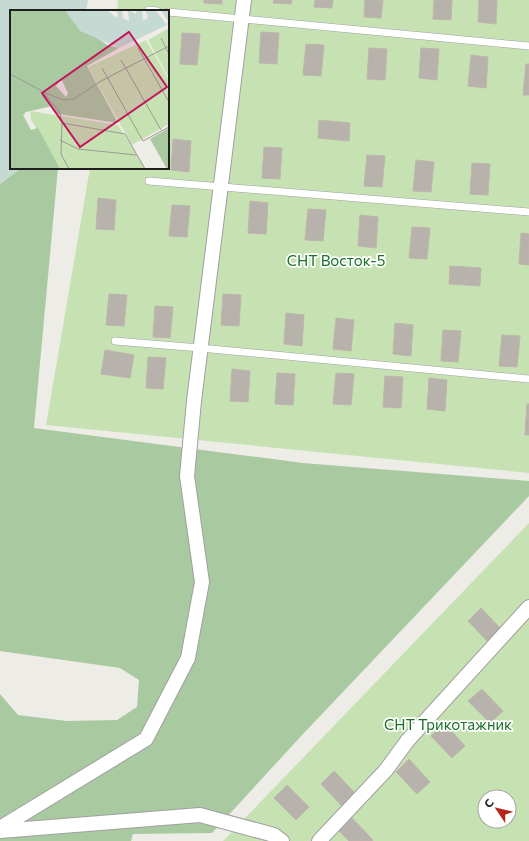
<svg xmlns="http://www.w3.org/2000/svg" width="529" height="841" viewBox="0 0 529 841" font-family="Commissioner,sans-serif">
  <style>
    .grass { fill: #c6e2b3; fill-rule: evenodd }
    .forest { fill: #a9c9a0 }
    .wetland { fill: #c5dad3 }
    .building { fill: #b7b2ac; stroke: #beb5ab }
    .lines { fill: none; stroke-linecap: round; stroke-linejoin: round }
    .service-casing { stroke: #a0a0a0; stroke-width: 8 }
    .minor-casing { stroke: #a0a0a0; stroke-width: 16 }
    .service { stroke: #fff; stroke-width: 7 }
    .minor { stroke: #fff; stroke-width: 14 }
    .labels { text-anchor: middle; stroke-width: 3.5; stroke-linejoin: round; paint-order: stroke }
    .park-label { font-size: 15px; fill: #197028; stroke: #fff }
    .inset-road { fill: none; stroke: #9b9a96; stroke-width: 1 }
    .view { fill: #c2185b; fill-opacity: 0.15; stroke: #c2185b; stroke-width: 2 }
    .inset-edge { fill: none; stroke: #1f1f1f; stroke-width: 2 }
  </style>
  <rect width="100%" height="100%" fill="#eeece6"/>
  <path class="grass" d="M118 0H529V473L46 425 90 168H168V11H117Z
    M529 523V841H223ZM485 797H509V821H485Z"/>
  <path class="forest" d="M21 168H58L34 428 303 463 529 481V496L303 734 212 833 133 834 131 841H0V694L18 715 67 721 117 720 137 707 139 680 120 668 0 651V184Z"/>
  <path class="wetland" d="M0 0H88L86 11H11V168H21L0 184Z"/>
  <path class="building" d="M204 0H222V4L204 3Z
    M274 0H292L291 4 273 3Z
    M315 0H333L332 8 314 7Z
    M365 0H383L381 18 364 17Z
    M434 0H452L451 20 433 19Z
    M479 0H497L496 24 478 22Z
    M261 32 279 33 277 64 259 63Z
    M182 33 200 34 197 65 180 64Z
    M306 44 324 45 321 76 303 75Z
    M369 48 387 49 385 80 367 79Z
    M421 48 439 49 437 80 419 78Z
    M471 55 488 57 486 88 468 86Z
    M526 64H529V95H523Z
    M319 120 350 123 349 141 318 138Z
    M173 139 191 141 189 172 171 170Z
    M264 147 282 148 280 179 262 178Z
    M367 155 385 156 382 187 364 186Z
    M416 160 434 162 431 192 413 191Z
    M472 163 490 164 488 195 470 194Z
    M98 198 116 200 114 230 96 229Z
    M250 201 268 203 266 234 248 233Z
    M172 205 190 206 187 237 169 236Z
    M308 209 326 210 323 241 305 240Z
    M360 215 378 217 376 248 358 246Z
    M412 227 430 228 427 259 409 258Z
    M521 233 529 234V265L519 264Z
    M450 266 481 268 480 286 449 284Z
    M109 294 127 295 124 326 106 325Z
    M223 294 241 295 239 326 221 325Z
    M155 306 173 307 170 338 153 337Z
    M286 313 304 315 302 346 284 344Z
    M336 318 354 320 351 351 333 349Z
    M395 323 413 325 411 356 393 354Z
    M443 330 461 331 458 362 441 361Z
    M502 335 520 336 517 367 499 366Z
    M105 350 134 355 130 378 101 374Z
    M148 357 166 358 163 389 146 388Z
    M232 369 250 371 248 402 230 401Z
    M277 373 295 374 293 405 275 404Z
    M336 373 354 374 351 405 333 404Z
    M385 376 403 377 401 408 383 407Z
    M429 378 447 380 445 411 427 409Z
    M527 404H529V435H525Z
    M481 608 503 631 489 643 468 621Z
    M482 689 503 711 490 723 468 701Z
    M444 723 465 746 452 758 431 736Z
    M409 759 430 782 417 794 396 772Z
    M334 771 355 793 342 806 321 784Z
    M287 785 309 807 296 820 274 798Z
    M352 818 373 840 372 841H349L339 831Z"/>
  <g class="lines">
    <g class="service-casing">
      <path id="service" d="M149 10 157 11
        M168 12 529 46
        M149 181 529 212
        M115 341 200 348 529 379"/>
    </g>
    <g class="minor-casing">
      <path id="minor" d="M0 828 146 739 188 658 202 582 187 476 194 401 244 0
        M0 831 200 815 274 835 282 841
        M319 841 386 770 408 740 529 607"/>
    </g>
    <use href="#service" class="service"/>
    <use href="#minor" class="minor"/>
  </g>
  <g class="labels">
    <g class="park-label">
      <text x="336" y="266">СНТ Восток-5</text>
      <text x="448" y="730">СНТ Трикотажник</text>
    </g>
  </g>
  <g transform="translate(10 10)">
    <rect width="159" height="159" fill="#eeece6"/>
    <path d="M159 18V68L138 30ZM136 30 159 70V114L122 135 78 57ZM20 101 108 115 136 159H48L21 109Z" fill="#c6e2b3"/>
    <path d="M0 0H55L62 9 97 35 109 38 77 56 108 113 48 104 42 96 16 102 13 105 21 120 28 118 50 159H0ZM51 69 58 83 56 87 46 76ZM159 118V159H157L140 129Z" fill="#a9c9a0" fill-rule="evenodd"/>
    <path d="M55 0H98L106 8 108 5 106 0H112L113 8 119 11 118 0 126 4 127 0H132L133 10 137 9 138 6 135 0H145L157 15 158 11 151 0H159V14L109 38 70 21Z" fill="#c5dad3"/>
    <path class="inset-road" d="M151 28 159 44M128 38 159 92M111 50 151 120M92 58 133 131 159 117M0 64 32 81M52 113 115 124 135 159M50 130 68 139 126 145M59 159 51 144 52 111 49 101 33 82 53 90 64 89 91 71 159 36"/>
    <path class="view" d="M119 22 157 77 70 137 32 83Z"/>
    <rect width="159" height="159" class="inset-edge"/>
  </g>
  <g transform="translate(497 809) rotate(305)"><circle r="19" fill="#ffffff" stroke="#a5a5a5"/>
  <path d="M0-3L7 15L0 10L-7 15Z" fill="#b52719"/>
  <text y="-6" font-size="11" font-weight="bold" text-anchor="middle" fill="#1f1f1f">С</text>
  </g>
</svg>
